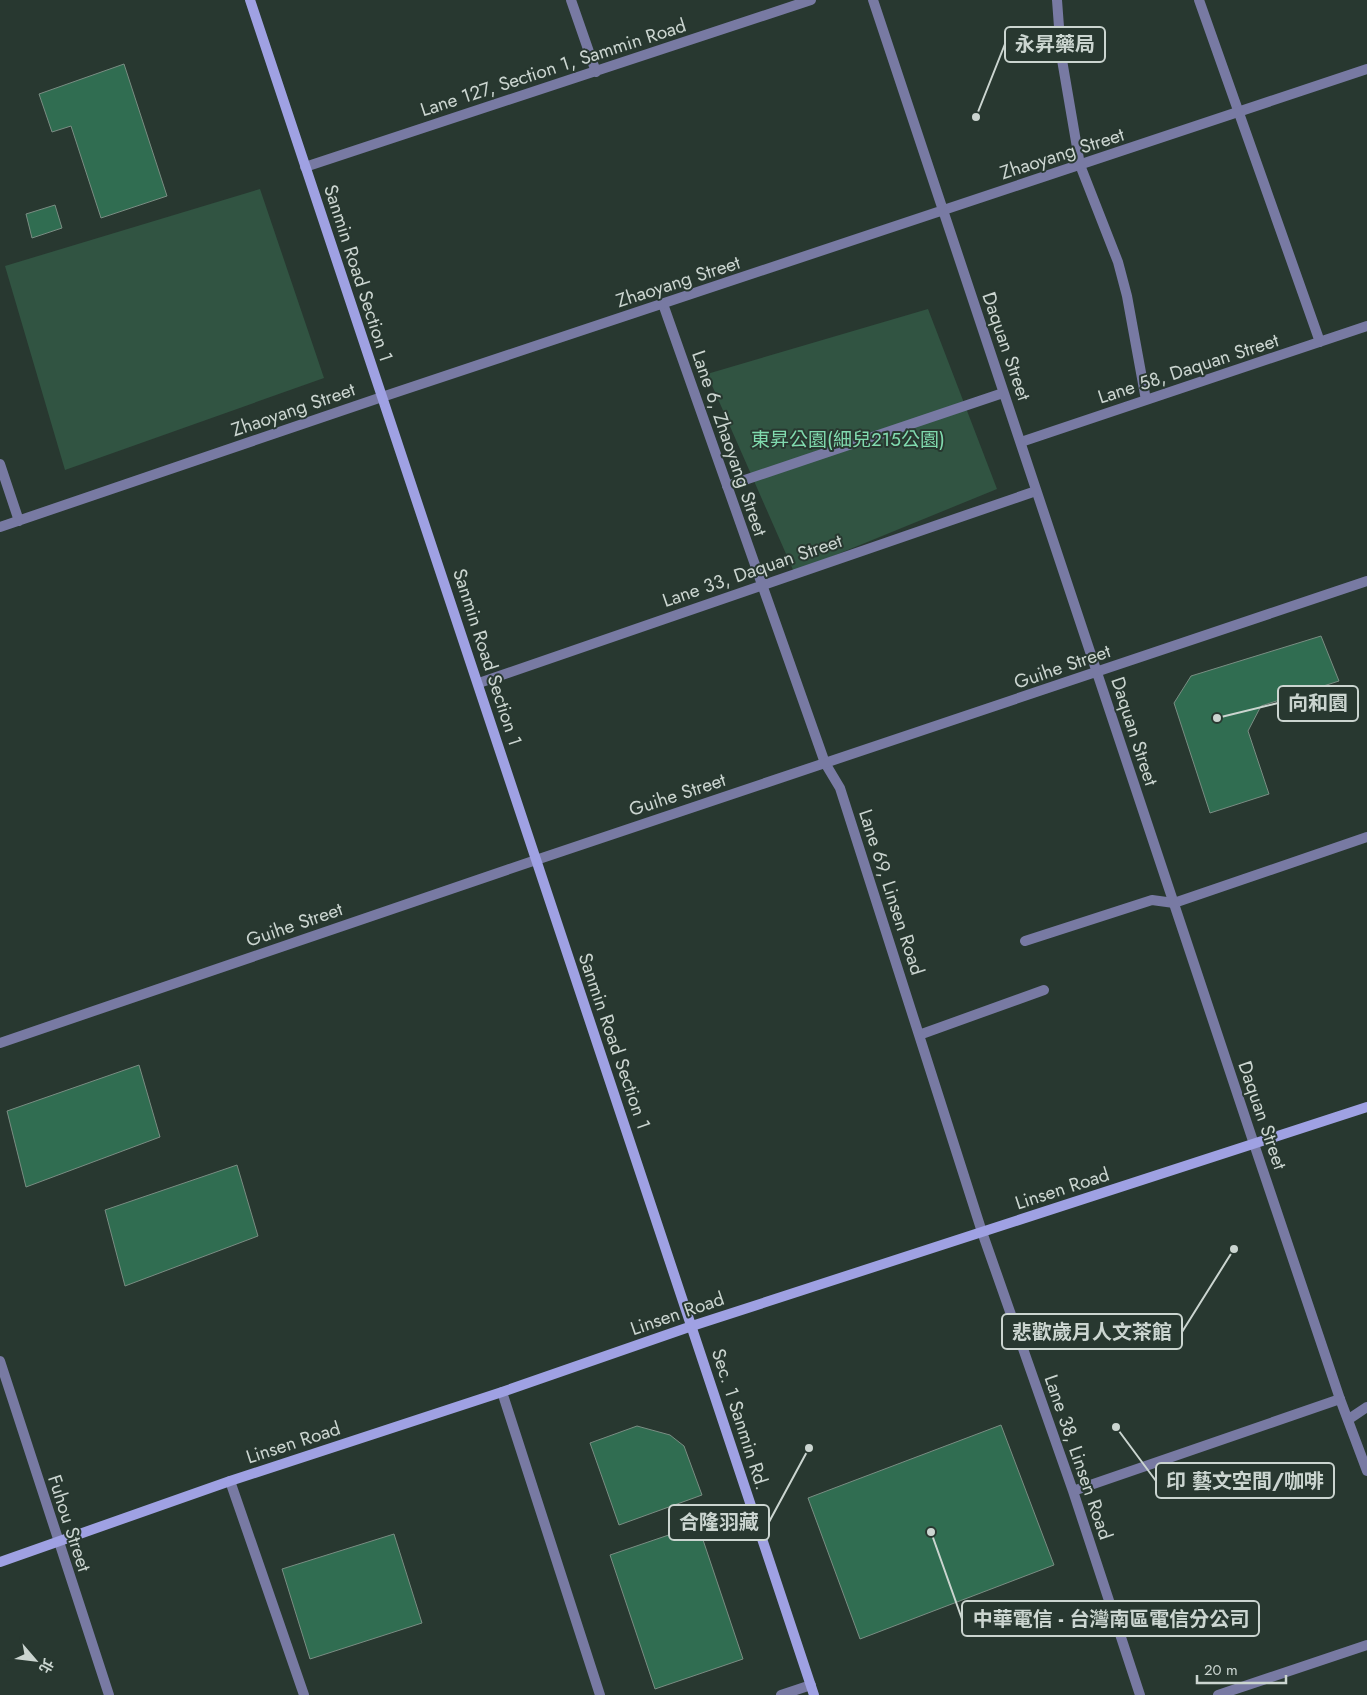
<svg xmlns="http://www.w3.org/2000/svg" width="1367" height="1695" viewBox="0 0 1367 1695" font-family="Jost,'Noto Sans TC',sans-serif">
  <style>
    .green { fill: #315442 }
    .building { fill: #306d51; stroke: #7a8d83 }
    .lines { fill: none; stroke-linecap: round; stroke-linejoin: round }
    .lane { stroke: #787aa3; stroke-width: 10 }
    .street { stroke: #787aa3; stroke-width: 10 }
    .secondary { stroke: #9fa1e3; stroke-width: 10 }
    .labels { text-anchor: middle; stroke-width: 4; stroke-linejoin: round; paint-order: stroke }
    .street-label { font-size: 19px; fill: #cbd5d0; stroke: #283830 }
    .park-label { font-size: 19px; fill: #80daae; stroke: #283830 }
    .leader { fill: none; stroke: #cbd5d0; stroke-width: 2 }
    .callout-dot { fill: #cbd5d0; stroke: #283830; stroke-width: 2 }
    .callout { fill: #283830; stroke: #cbd5d0; stroke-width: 2 }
    .callout-label { font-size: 20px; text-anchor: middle; font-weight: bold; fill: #cbd5d0 }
  </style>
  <rect width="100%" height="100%" fill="#283830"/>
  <path class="green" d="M260 189 324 378 65 470 5 266Z
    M928 309 997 489 794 572 707 374Z"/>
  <path class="building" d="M124 64 167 196 101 218 71 126 52 132 39 94Z
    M55 205 62 228 32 238 26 214Z
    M1321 636 1339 681 1261 706 1248 731 1269 794 1210 813 1174 703 1191 676Z
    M139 1065 160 1137 26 1187 7 1111Z
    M237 1165 258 1236 125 1286 105 1210Z
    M1001 1425 1054 1565 860 1639 808 1498Z
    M637 1426 670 1435 684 1446 702 1495 619 1525 590 1443Z
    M698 1525 743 1659 655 1689 610 1555Z
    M394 1534 422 1623 310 1659 282 1569Z"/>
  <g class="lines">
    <path class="lane" d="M571 0 596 72
      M1057 0 1061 54 1080 165 1118 262 1127 296 1146 400
      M1199 0 1320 342
      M305 167 811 0
      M663 304 825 763 840 788 982 1232 1073 1491 1140 1695
      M1021 442 1367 326
      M479 683 1036 491
      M1025 941 1152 900 1174 903 1367 837
      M919 1035 1044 990
      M502 1392 600 1695
      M1349 1419 1367 1407
      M230 1481 304 1695
      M1073 1491 1340 1399
      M781 1695 811 1685"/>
    <path class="street" d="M873 0 1254 1144 1340 1399 1367 1471
      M0 464 19 521
      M727 486 1003 393
      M0 527 382 397 1367 69
      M0 1043 536 860 1367 581
      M0 1361 109 1695
      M1218 1695 1367 1645"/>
    <path class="secondary" d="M250 0 814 1695
      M0 1562 230 1481 502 1392 692 1326 1367 1107"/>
  </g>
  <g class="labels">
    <g class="street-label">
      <text transform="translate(553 67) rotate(-18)" y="7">Lane 127, Section 1, Sammin Road</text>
      <text transform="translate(1062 153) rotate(-18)" y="7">Zhaoyang Street</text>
      <text transform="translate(359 273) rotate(72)" y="7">Sanmin Road Section 1</text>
      <text transform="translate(678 281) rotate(-18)" y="7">Zhaoyang Street</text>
      <text transform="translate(1007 346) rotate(71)" y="7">Daquan Street</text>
      <text transform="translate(1188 368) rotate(-18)" y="7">Lane 58, Daquan Street</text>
      <text transform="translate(293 409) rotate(-19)" y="7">Zhaoyang Street</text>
      <text transform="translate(730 443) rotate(71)" y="7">Lane 6, Zhaoyang Street</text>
      <text transform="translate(752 570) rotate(-19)" y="7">Lane 33, Daquan Street</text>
      <text transform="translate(488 657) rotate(72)" y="7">Sanmin Road Section 1</text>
      <text transform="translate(1062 666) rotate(-19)" y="7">Guihe Street</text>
      <text transform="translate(1135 731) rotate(72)" y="7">Daquan Street</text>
      <text transform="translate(677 794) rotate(-18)" y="7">Guihe Street</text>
      <text transform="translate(892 892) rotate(72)" y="7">Lane 69, Linsen Road</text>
      <text transform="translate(294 924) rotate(-19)" y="7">Guihe Street</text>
      <text transform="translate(615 1041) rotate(71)" y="7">Sanmin Road Section 1</text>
      <text transform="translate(1263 1115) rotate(71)" y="7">Daquan Street</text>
      <text transform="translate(1062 1188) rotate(-18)" y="7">Linsen Road</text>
      <text transform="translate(677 1313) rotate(-19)" y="7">Linsen Road</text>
      <text transform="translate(741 1419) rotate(72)" y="7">Sec. 1 Sanmin Rd.</text>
      <text transform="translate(293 1442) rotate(-18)" y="7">Linsen Road</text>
      <text transform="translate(1079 1457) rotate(71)" y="7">Lane 38, Linsen Road</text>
      <text transform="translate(70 1523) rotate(72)" y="7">Fuhou Street</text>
    </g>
    <g class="park-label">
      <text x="848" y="446">東昇公園(細兒215公園)</text>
    </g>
  </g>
  <path class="leader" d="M976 117L1005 44M1217 718L1278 703M1234 1249L1182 1332M1116 1427L1156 1481M809 1448L769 1522M931 1532L962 1619"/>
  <g class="callout-dot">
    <circle cx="976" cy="117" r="5"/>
    <circle cx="1217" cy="718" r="5"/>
    <circle cx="1234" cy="1249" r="5"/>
    <circle cx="1116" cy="1427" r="5"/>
    <circle cx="809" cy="1448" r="5"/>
    <circle cx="931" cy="1532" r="5"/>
  </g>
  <g class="callout">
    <rect x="1005" y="27" width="100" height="35" rx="5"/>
    <rect x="1278" y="686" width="80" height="35" rx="5"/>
    <rect x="1002" y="1314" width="180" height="35" rx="5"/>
    <rect x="1156" y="1463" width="178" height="35" rx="5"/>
    <rect x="669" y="1505" width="100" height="35" rx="5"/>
    <rect x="962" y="1601" width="297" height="35" rx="5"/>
  </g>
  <g class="callout-label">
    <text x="1055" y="51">永昇藥局</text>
    <text x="1318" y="710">向和園</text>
    <text x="1092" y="1339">悲歡歲月人文茶館</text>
    <text x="1245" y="1488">印 藝文空間/咖啡</text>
    <text x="719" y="1529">合隆羽藏</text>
    <text x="1111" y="1626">中華電信 - 台灣南區電信分公司</text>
  </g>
  <g transform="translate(35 1660) rotate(118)" stroke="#283830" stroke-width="4" paint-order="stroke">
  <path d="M0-4L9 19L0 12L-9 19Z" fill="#cbd5d0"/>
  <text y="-8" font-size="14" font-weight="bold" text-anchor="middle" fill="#cbd5d0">北</text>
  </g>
  <path d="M1197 1675v8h89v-8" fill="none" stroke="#cbd5d0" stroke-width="2.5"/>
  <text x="1204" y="1675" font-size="15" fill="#cbd5d0" stroke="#283830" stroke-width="4" paint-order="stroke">20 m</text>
</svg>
